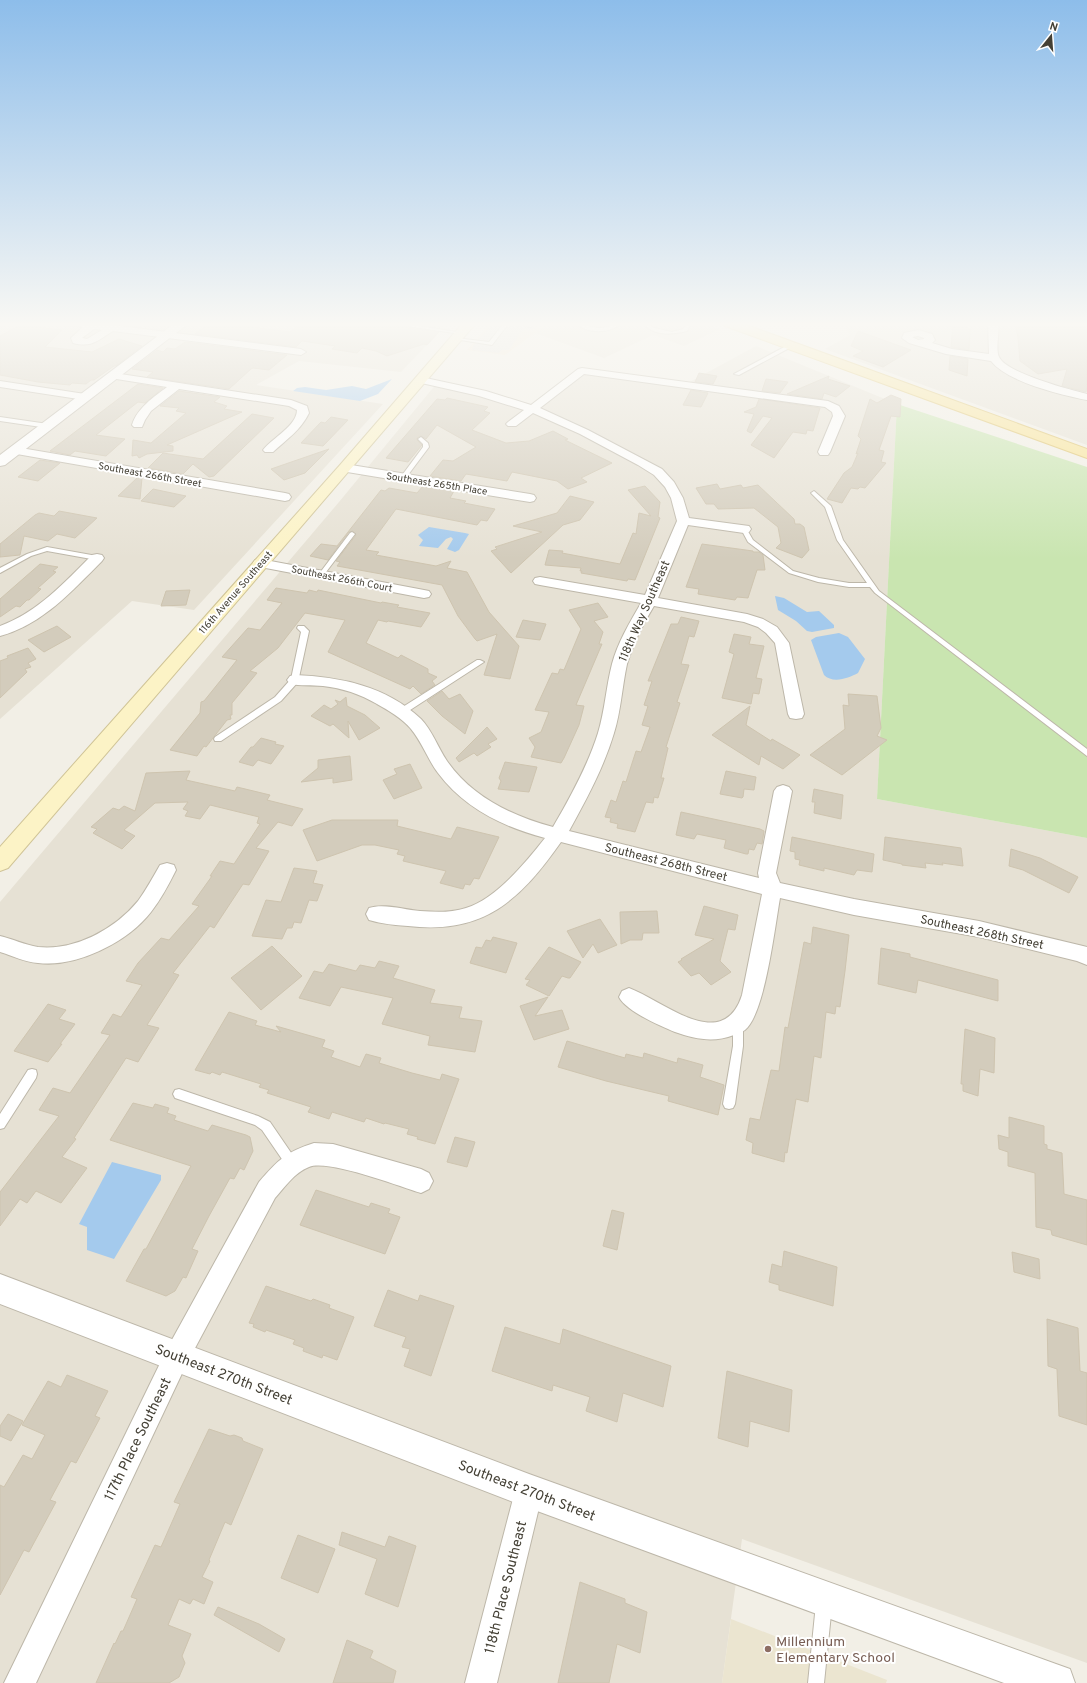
<svg xmlns="http://www.w3.org/2000/svg" width="1087" height="1683" viewBox="0 0 1087 1683" font-family="Overpass,sans-serif">
  <style>
    .residential { fill: #e6e1d4 }
    .commercial { fill: #f3e7d2 }
    .education { fill: #ebe5d0 }
    .green { fill: #c9e5b0 }
    .parking { fill: #e3e1de }
    .water { fill: #a4caed }
    .building { fill: #d3ccbc; stroke: #cec4af }
    .lines { fill: none; stroke-linecap: round; stroke-linejoin: round }
    .service-casing { stroke: #bdb7a9; stroke-width: 2 }
    .minor-casing { stroke: #bdb7a9; stroke-width: 2 }
    .tertiary-casing { stroke: #bdb7a9; stroke-width: 2 }
    .secondary-casing { stroke: #d0c497; stroke-width: 2 }
    .primary-casing { stroke: #dec268; stroke-width: 2 }
    .service { fill: #fff; fill-rule: evenodd }
    .minor { fill: #fff; fill-rule: evenodd }
    .tertiary { fill: #fff; fill-rule: evenodd }
    .secondary { fill: #fcf3c6; fill-rule: evenodd }
    .primary { fill: #f9e497; fill-rule: evenodd }
    .education-dot { fill: #8d6e63; stroke: #fff; stroke-width: 1.5 }
    .labels { text-anchor: middle; stroke-width: 4; stroke-linejoin: round; paint-order: stroke }
    .far-street-label { font-size: 10px; fill: #444035; stroke: #fff }
    .street-label { font-size: 12px; fill: #444035; stroke: #fff }
    .near-street-label { font-size: 14px; fill: #444035; stroke: #fff }
    .near-education-label { font-size: 14px; fill: #785e54; stroke: #fff; text-anchor: start }
  </style>
  <rect width="100%" height="100%" fill="#f2efe6"/>
  <path class="residential" d="M0 323H266L289 326 293 323H448L401 372 299 361 256 385 383 404 194 610 132 601 0 719Z
    M549 323H703L720 329 684 346 653 335 604 358 535 333Z
    M844 323H1087V445L825 349 850 335Z
    M756 346 897 404 877 799 1087 838V1663L742 1539 722 1683H0V902L339 502 437 383 533 408 582 371 686 384Z"/>
  <path class="commercial" d="M491 323H549L505 355 467 350Z"/>
  <path class="education" d="M731 1619 887 1680 886 1683H722Z"/>
  <path class="green" d="M897 404 1087 467V838L877 799Z"/>
  <path class="parking" d="M493 323H539L530 330 524 328 509 350H502L499 353 472 350 473 346Z"/>
  <path class="water" d="M392 379 378 394 360 401 293 391 297 388 305 387 326 390 352 386 366 389Z
    M429 527 465 533 469 534 459 550 455 552 447 549 453 539 451 537 446 539 438 548 419 546 423 540 418 535Z
    M775 596 784 598 807 612 819 611 834 625V628L812 632 807 631 796 621 778 610Z
    M839 633 848 637 865 659 858 673C849 678 833 684 824 675L811 640 816 637Z
    M112 1162 161 1175V1180L114 1259 87 1250V1227L79 1224Z"/>
  <path class="building" d="M210 323H221L290 332 301 323H369L439 332 427 345 424 344 387 356 376 351 362 348 357 353 332 349 335 346 302 341 296 347 195 334Z
    M953 323H967V329H970L969 350 951 347Z
    M1018 323H1087V386L1086 392 1062 386 1067 369 1038 374 1020 361 1018 338 1016 327 1019 328Z
    M20 325 62 330 45 347 92 352 119 339 142 346 116 366H114L94 380H91L86 384 72 383 70 385 38 382 0 375V336Z
    M858 331 911 350 883 367 853 356 863 351 851 346Z
    M185 342 287 355 269 370 253 368 251 369 229 389 147 377 153 372 132 369 157 350 163 352 167 348 175 349Z
    M950 356 968 359 967 376 949 370Z
    M699 373 717 376 713 384 695 382Z
    M829 376 828 379 850 386 836 397 824 393 822 399 787 394Z
    M766 379 788 382 780 393 762 391Z
    M138 384 163 388 145 403 138 402 96 435 125 439 106 456 75 451 70 455 50 451Z
    M691 390 708 393 701 407 683 405Z
    M179 391 220 397 214 402 227 406 224 409 242 412 167 445 173 446V451L147 454 139 458 137 455 132 456 133 440 151 443 186 413 176 411 179 408 160 406Z
    M891 395 901 399 900 417 891 416 879 450 884 451 881 462 886 463 865 488 860 487 858 489 851 488 842 503 827 499 844 473 852 467 858 453 856 454 861 439 858 436 870 399 877 403Z
    M447 398 488 407 484 411 490 413 472 430 506 443 529 441 553 431 568 439 565 440 612 463 581 478 587 482 568 489 557 481 512 472 507 481 466 474 461 481 430 476 443 460 453 461 476 447 437 425 426 439 421 436 417 438V440L422 445 408 462 386 458 437 399 445 400Z
    M759 399 820 408 813 431 807 430 806 434 793 432 774 458 751 445 772 418 763 416 751 433 747 431 754 414 744 412 756 407Z
    M252 414 274 418 214 476 209 477 193 464 183 474 148 468 163 453 203 459Z
    M331 417 348 420 323 446 301 443 321 422 325 423Z
    M329 449 305 473 284 480 271 469Z
    M40 460 60 463 38 481 18 477Z
    M138 477 142 478 140 499 118 496Z
    M717 484 720 489 741 485 743 488 758 485 794 519 795 524H800L804 527 809 550 802 558 776 548 781 543 778 527 754 508 718 509 714 504H706L696 488Z
    M423 486 454 491 450 498 466 501 464 503 495 509 487 521 481 520 477 525 396 509 366 550 379 552 376 555 436 566 451 561 447 568 467 572 489 612 519 646 510 679 484 675 497 634 477 641 475 639 458 616 442 585 337 566 340 562 336 561 356 535 353 531 349 532 328 560 310 556 321 544 337 546 381 490 385 491 389 488 417 493Z
    M645 486 660 502 658 517 660 518 635 580 628 579 627 581 581 573 582 571H580L581 568 545 565 549 550 563 551 562 553 620 564 633 533 636 534 639 513 651 516 628 490Z
    M153 489 186 496 174 507 141 501Z
    M570 496 594 502 580 520 563 525 511 573 491 551 497 549 495 547 542 532 513 526 557 513Z
    M59 511 97 518 75 538 57 534 48 541 24 536 20 555 0 557V544L35 515 39 513 54 516Z
    M702 544 753 551V552H759L763 555 765 570H757L748 598 737 597 735 600 698 594 699 589 686 587Z
    M40 564 58 567 53 571 56 572 38 588 41 589 29 600H27L20 607 16 606 0 617V599Z
    M276 588 307 593 309 590 317 592 318 590 381 603 382 602 399 605 397 607 430 613 421 627 388 621 387 622 378 620 366 643 398 658 401 655 428 669V673L437 677 432 681 435 685 421 694 413 686 410 689 328 652 345 620 305 613 278 648 250 671 257 673 232 703V715H230L231 719 227 720 206 747 204 746 197 756 170 750 200 713 201 702 204 701 237 660 222 657 248 628 260 630 282 603 267 600Z
    M190 590 186 605 161 606 166 591Z
    M598 603 608 617 594 621 603 632 599 644H602L576 705 584 706 579 725 564 758 561 763 531 757 535 747 529 738 541 732 549 712 535 710 552 673 558 674 560 669 564 670 581 629 569 610Z
    M681 617 699 621 694 637 689 636 681 664 689 665 677 702 680 703 666 747 668 748 661 778H664L658 798 654 797 653 803 646 802 635 832 617 828 618 824 610 822 611 818 605 817 611 800 616 802 623 781 626 782 636 751 641 752 650 727 642 725 648 706 644 705 652 681H648L671 624H678Z
    M523 620 546 624 540 640 516 637Z
    M57 626 71 637 44 652 28 640Z
    M734 634 751 637 749 644 764 646 756 678 762 679 759 694 753 693 751 704 722 698 734 654 729 652Z
    M28 648 36 659 28 663 31 667 25 669 27 672 0 698V661L8 658 7 656Z
    M442 691 449 699 460 694 473 711 465 734 442 716 427 701Z
    M848 694 877 696 881 728 877 736 887 740 842 775 810 755 845 729 843 705 849 706Z
    M346 697 347 706 365 715 380 728 359 740 348 721 349 738 333 724 330 726 311 716 324 705 331 709 338 704 335 700 340 702Z
    M750 706 746 725 771 741 772 739 800 755 783 769 761 756 759 765 712 735Z
    M487 727 497 739 488 744 491 747 477 756 474 753 459 762 456 758Z
    M261 738 276 742 275 744 284 746 271 764 258 760 253 766 239 762 251 747H253Z
    M350 756 352 780 333 783V778L301 782 318 768V760Z
    M505 762 537 767 529 792 498 789 501 781 499 778Z
    M410 764 422 788 394 799 383 780 397 774 394 769Z
    M190 771 186 780 235 791 237 787 270 795 267 800 303 809 292 826 278 822 256 848 269 851 249 885 243 884 214 928 210 926 173 973 179 975 147 1025 159 1028 138 1062 126 1058 74 1138 76 1139 62 1157 87 1168 61 1203 36 1191 27 1203 20 1199 0 1226V1192L59 1116 39 1110 53 1088 70 1093 110 1035 101 1033 113 1014 121 1017 142 985 126 981 138 963 161 938 169 940 199 906 192 904 212 876H210L220 861 234 864 260 824 257 823 259 817 210 805 200 819 185 816 188 811 183 809 188 802 155 803 124 830 135 836 122 849 93 833 97 829 91 827 113 808 119 810 124 806 135 811 146 773Z
    M726 771 756 777 754 790 744 789 743 797 742 798 720 794Z
    M814 789 843 795 841 819 814 813 815 802H812Z
    M681 812 760 829 764 831 762 844 757 843 754 850 749 849 748 854H746L724 848 726 840 697 834 694 839 676 835Z
    M332 820H398L397 826 451 839 457 827 499 837 479 879 474 878 470 885 465 884 463 889 440 883 446 871 403 861 405 856 397 854 399 850 375 845H362L317 861 303 830Z
    M792 837 874 854 872 872 857 870 854 875 824 868V871L799 865 800 860 795 859V852L790 851Z
    M885 837 961 848 963 866 942 863 943 865 925 863 926 868 902 865V864L883 860Z
    M1011 849 1040 858 1078 877 1069 893 1023 870 1009 866Z
    M294 868 317 871 313 883 323 885 317 901 309 900 301 923 294 922 292 928H287L282 939 252 936 266 900 281 902Z
    M704 906 738 915 735 930 728 929 720 961 731 972 711 985 699 973 691 976 678 962 682 960 681 959 714 939 695 935Z
    M657 911 659 933H643L642 940H630L621 944 620 912Z
    M600 919 617 945 598 953 593 944 583 958 567 931Z
    M813 927 849 935 845 971 840 1007 836 1006 835 1014 826 1012 821 1058 814 1056 808 1102 796 1099 787 1153 785 1152 784 1162 752 1153 753 1143 746 1140 750 1118 760 1120 771 1070 779 1071 785 1027 788 1028 804 942 811 944Z
    M493 937 517 943 506 973 470 963 476 947 482 948 486 940 491 941Z
    M272 946 302 976 261 1010 231 978Z
    M549 947 581 962 570 978H568L562 976 549 996 526 985 530 980 525 979Z
    M881 948 910 954V957L998 980V1001L918 980 916 993 878 984Z
    M379 961 399 966 393 978 435 990 430 1003 462 1007 459 1018 482 1021 475 1052 428 1045 430 1036 382 1024 393 998 341 987 330 1006 299 998 314 971 323 973 329 964 356 971 360 965 375 968Z
    M548 997 535 1016 562 1010 569 1029 534 1040 520 1006Z
    M48 1004 66 1010 59 1019 75 1024 60 1044H62L48 1062 14 1051Z
    M229 1012 257 1021 255 1025 281 1032 276 1026 325 1040 322 1047 334 1051 331 1057 360 1067 366 1054 381 1058 379 1063 412 1073 440 1080 442 1074 459 1079 435 1144 417 1139 418 1137 407 1134 409 1129 385 1123 384 1124 366 1118 364 1122 332 1112 329 1119 308 1112 311 1107 267 1093 269 1090 259 1087 261 1084 222 1072 220 1075 212 1072 210 1074 195 1070Z
    M965 1029 995 1038 994 1073 980 1069 978 1096 963 1091V1084H961Z
    M567 1041 625 1058 626 1054 643 1058 644 1053 677 1063 678 1058 703 1065 700 1077 724 1085 718 1115 668 1101 669 1096 606 1081 558 1067Z
    M133 1103 153 1108 155 1104 169 1108 167 1113 176 1116 174 1120 208 1131 212 1125 246 1135 250 1137 253 1151 244 1170 240 1168 234 1179 230 1178 209 1216 192 1249 198 1251 186 1278 183 1277 175 1291 166 1296 126 1281 144 1249H146L191 1166 110 1140Z
    M1009 1117 1044 1126V1144L1047 1145V1149L1062 1153 1064 1194 1087 1200V1245L1052 1235 1051 1230 1036 1227 1035 1173 1008 1166V1152L999 1149 998 1135 1009 1138Z
    M455 1137 475 1142 467 1167 447 1162Z
    M316 1190 369 1207 371 1203 390 1209 388 1213 400 1217 385 1254 300 1225Z
    M612 1210 624 1213 617 1250 603 1246Z
    M784 1251 837 1267 833 1306 779 1290V1285L769 1282 772 1264 782 1267Z
    M1012 1252 1039 1259 1040 1279 1014 1272Z
    M266 1286 311 1301 313 1299 330 1305 329 1308 354 1317 337 1360 323 1355 322 1358 303 1351 304 1348 293 1344 295 1340 266 1330 265 1332 253 1327 254 1324 249 1323Z
    M388 1290 418 1301 420 1295 454 1306 431 1376 404 1366 410 1349 402 1347 406 1337 374 1326Z
    M1047 1319 1078 1328 1080 1371 1087 1373V1425L1059 1416 1057 1369 1048 1366Z
    M505 1327 560 1344 563 1329 671 1366 663 1407 623 1393 617 1422 586 1411 590 1397 553 1385 552 1391 492 1371Z
    M727 1371 792 1390 789 1432 750 1421 748 1447 718 1438Z
    M67 1375 108 1391 95 1416 100 1418 76 1463 71 1461 50 1500 56 1502 29 1552 24 1550 0 1595V1485L4 1487 23 1455 32 1459 45 1435 22 1425 48 1381 61 1387Z
    M8 1414 23 1421 11 1441 0 1436V1426Z
    M209 1429 230 1436 234 1435 242 1438 243 1441 263 1449 231 1525 225 1522 209 1560 210 1561 202 1577 213 1582 204 1604 193 1599 190 1604 179 1599 168 1625 191 1634 182 1656 185 1663 179 1677 169 1683H96L114 1643 115 1644 121 1631H123L137 1599 131 1597 155 1545 161 1547 180 1504 174 1502Z
    M342 1532 385 1547 389 1536 416 1546 398 1607 365 1594 377 1559 339 1545Z
    M298 1535 335 1549 318 1593 281 1578Z
    M580 1582 625 1599V1603L647 1612 640 1653 617 1644 609 1683H558Z
    M218 1607 259 1624 285 1639 279 1652 214 1615Z
    M347 1640 373 1651 370 1658 396 1671 393 1683H333Z"/>
  <g class="lines">
    <g class="service-casing">
      <path id="service" d="M386 323H400L463 333 461 334Z
        M504 323H509L492 345 454 339 456 338 489 342Z
        M516 323H524L532 326 530 327Z
        M575 323C583 323 591 328 600 328 608 328 615 323 622 323 610 334 587 334 575 323Z
        M647 323H651V326L654 328 672 332 683 329 686 323H691L687 331C675 334 657 336 647 327Z
        M788 345 793 346 739 375 734 374Z
        M0 417 48 424 51 426 48 428 0 421Z
        M421 437 428 443 429 447 405 479H401L400 478 423 447V444L418 439Z
        M814 491 831 506 843 540 879 591 1087 749V756L875 593 870 587H849L818 582 789 573 748 542 741 529 742 528H746L753 540 793 571 819 578 849 583H867L837 540 825 507 811 493Z
        M352 532 355 534 323 576H319V574L350 533Z
        M47 547 97 556 100 558 97 560 47 551 31 556 0 573V568L27 554Z
        M298 626H304L309 631 298 682 281 701 221 741H215L214 739 215 737 275 697 291 679 301 632 297 628Z
        M477 660H480L484 662 404 714H398L397 712 398 710Z
        M738 1019 742 1021 743 1024V1046L735 1104 733 1108 729 1109 725 1108 723 1104 733 1046V1024L734 1021Z
        M32 1069 36 1070 37 1074 36 1078 4 1128 0 1129V1114L28 1070Z
        M179 1089 258 1116 270 1122 296 1160 298 1164 296 1168 292 1170 288 1168 262 1130 255 1125 175 1098 173 1094 175 1090Z
        M824 1596 829 1599 832 1604 824 1683H808L816 1604 819 1599Z"/>
    </g>
    <g class="minor-casing">
      <path id="minor" d="M67 323H96L301 349 306 352 301 355 113 331C98 340 92 348 73 343L71 338 83 327 69 325ZM94 329 102 330 87 339 82 338Z
        M988 323H998C1000 333 995 348 999 357 1006 373 1070 390 1087 394V400C1062 395 1007 382 991 361L946 354 909 343 902 338 904 333 918 330 932 334 935 340 932 343 952 349 989 354ZM918 336 924 338V339L918 340 912 337Z
        M582 368 828 401 839 406 845 416 830 452 828 455H820L818 452 833 416 832 412 825 407 584 374 540 408 588 430 662 469 674 482 683 498 689 518 749 526 751 529 749 532 744 533 688 525 658 598 747 614 763 619 777 627 789 643 804 714 802 718 796 719 790 718 788 714 775 643 766 633 758 627 744 622 654 606C643 624 633 643 627 664 622 687 621 711 614 733 604 767 586 800 569 831L759 878 758 873 774 791 777 787 783 785 789 787 792 791 776 873 780 883 854 899 979 921 1083 946 1087 947V965L1077 961 979 937 854 915 780 898C775 926 765 1014 745 1030 742 1032 738 1034 734 1035 713 1043 695 1039 675 1032 660 1026 626 1011 619 997L622 991 629 988C662 1000 723 1055 742 995L762 894 561 842C520 900 484 935 408 926 395 925 382 924 369 920L366 914 369 908C384 903 405 910 420 911 435 912 451 913 466 908 496 899 526 862 545 838 503 827 464 808 438 773 428 760 422 742 411 729 403 719 388 710 377 704 360 694 342 688 323 686 312 685 300 686 290 684L287 680 290 676 295 675C341 677 386 686 421 719 432 730 438 748 447 761 472 797 512 816 553 827 570 798 588 765 598 733 605 710 606 687 612 664 618 642 630 622 641 603L540 585 535 584 533 581 535 578 540 577 645 595 677 521 671 498 665 487 654 475 638 465 580 434 533 413 516 426H508L506 424 508 422 524 410 479 396 417 382 416 380 421 377 486 391 531 405 578 369Z
        M114 373 291 400 307 406 309 413C301 430 286 440 273 452H265L263 450C272 438 297 426 297 410L289 406 179 389 151 411 145 420 142 427H134L132 425C137 408 154 397 167 387L110 378 109 376Z
        M0 381 85 394 90 397 85 400 0 387Z
        M15 447 285 493 289 494 291 497 289 500 285 501 11 453 9 451 11 449Z
        M345 464 530 494 534 495 536 498 534 501 530 502 341 471 339 468 341 465Z
        M97 554 102 555 104 558 102 561C72 591 42 625 0 636V626C38 612 64 583 92 555Z
        M260 559 424 590 429 591 431 594 429 597 424 598 255 566 253 563 255 560Z
        M167 863 174 865 176 870C169 884 161 899 151 912 128 942 76 968 38 963 25 962 13 956 0 952V936C13 939 25 945 38 947 75 951 115 929 138 901 146 890 153 877 160 865Z
        M314 1143 333 1144 421 1169 429 1173 433 1181 429 1189 421 1193C398 1186 328 1159 309 1167 294 1173 285 1187 275 1198L186 1365 36 1683H4L168 1347 259 1182C278 1160 286 1152 314 1143Z
        M529 1477 539 1481 543 1491 497 1683H465L515 1491 519 1481Z"/>
    </g>
    <g class="tertiary-casing">
      <path id="tertiary" d="M175 323H189L5 465 0 466V455Z
        M0 1274 529 1474 1056 1664 1070 1669 1075 1683H1004L529 1508 0 1304Z"/>
    </g>
    <g class="secondary-casing">
      <path id="secondary" d="M463 323H476L8 868 0 871V847L340 465Z"/>
    </g>
    <g class="primary-casing">
      <path id="primary" d="M723 323H741L1087 449V458L725 326Z"/>
    </g>
    <use href="#service" class="service"/>
    <use href="#minor" class="minor"/>
    <use href="#tertiary" class="tertiary"/>
    <use href="#secondary" class="secondary"/>
    <use href="#primary" class="primary"/>
  </g>
  <linearGradient id="sky" x2="0" y2="1"><stop stop-color="#8dbdea"/><stop offset="0.58" stop-color="#f9f8f4"/><stop offset="1" stop-color="#f9f8f4" stop-opacity="0"/></linearGradient>
  <rect width="1087" height="559" fill="url(#sky)"/>
  <circle class="education-dot" cx="768" cy="1649" r="4"/>
  <g class="labels">
    <g class="far-street-label">
      <text transform="translate(150 474) rotate(10)" y="4">Southeast 266th Street</text>
      <text transform="translate(437 483) rotate(9)" y="4">Southeast 265th Place</text>
      <text transform="translate(342 578) rotate(11)" y="4">Southeast 266th Court</text>
      <text transform="translate(235 592) rotate(-49)" y="4">116th Avenue Southeast</text>
    </g>
    <g class="street-label">
      <text transform="translate(644 611) rotate(-66)" y="4">118th Way Southeast</text>
      <text transform="translate(666 862) rotate(14)" y="4">Southeast 268th Street</text>
      <text transform="translate(982 932) rotate(12)" y="4">Southeast 268th Street</text>
    </g>
    <g class="near-street-label">
      <text transform="translate(224 1374) rotate(21)" y="5">Southeast 270th Street</text>
      <text transform="translate(137 1439) rotate(-64)" y="5">117th Place Southeast</text>
      <text transform="translate(527 1490) rotate(21)" y="5">Southeast 270th Street</text>
      <text transform="translate(505 1587) rotate(-76)" y="5">118th Place Southeast</text>
    </g>
    <g class="near-education-label">
      <text x="776" y="1646">Millennium<tspan x="776" dy="16">Elementary School</tspan></text>
    </g>
  </g>
  <g transform="translate(1051 36) rotate(17)" stroke="#ffffff" stroke-width="3" paint-order="stroke">
  <path d="M0-3L7 15L0 10L-7 15Z" fill="#444035"/>
  <text y="-6" font-size="11" font-weight="bold" text-anchor="middle" fill="#444035">N</text>
  </g>
</svg>
